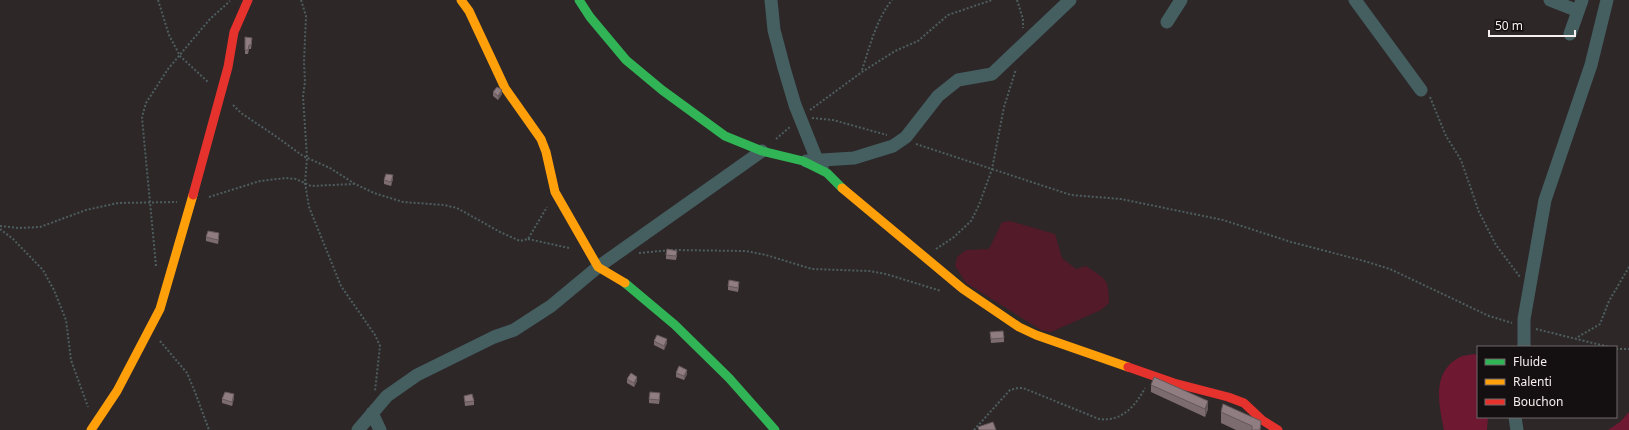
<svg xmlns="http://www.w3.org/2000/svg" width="1629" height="430" viewBox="0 0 1629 430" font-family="'Noto Sans',sans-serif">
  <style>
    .green { fill: #531a29 }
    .water { fill: #6e1832 }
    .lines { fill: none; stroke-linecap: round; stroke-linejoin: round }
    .path { stroke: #4e5e5f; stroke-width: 2; stroke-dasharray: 2 2; stroke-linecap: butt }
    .street { stroke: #455f61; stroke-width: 13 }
    .fast { stroke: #30b455; stroke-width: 9 }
    .slow { stroke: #ff9f0a; stroke-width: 9 }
    .jam { stroke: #e5322d; stroke-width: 9 }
    .wall { fill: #7c6c6f }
    .shaded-wall { fill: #65585a }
    .building { fill: #907d81; stroke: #65585a }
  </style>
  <rect width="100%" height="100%" fill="#2d2728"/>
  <path class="green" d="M1010 221 1055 234 1062 258 1076 269 1086 266C1106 280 1109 278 1109 303L1101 310 1051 332 1041 330 966 283 955 266 957 257 966 250 989 249 1002 222Z"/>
  <path class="water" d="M1475 354 1478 357V417H1488L1487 430H1444C1439 405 1431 372 1460 357 1464 355 1470 355 1475 354Z
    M1629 412V430H1608L1620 422Z"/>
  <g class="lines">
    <path class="path" d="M158 0 169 35 180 56 208 82
      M301 0 306 16 304 62 305 82 303 96 307 158 305 183 309 207 341 286 375 335 380 346 375 391
      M1017 0 1023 19V28
      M862 70C870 46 876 20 892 0
      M1430 97 1446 136 1461 160 1479 212 1496 245 1520 277
      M233 105 241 113 274 135 303 156 330 168 355 184 374 193 403 202 444 205 457 208 500 232 520 241 528 239 547 207
      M810 110 862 72 895 51 918 41 948 15 992 0
      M812 118 833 120 887 135
      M776 139 791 126
      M916 144 1071 195 1121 199 1223 220 1291 242 1364 261 1390 269 1489 316 1512 323
      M209 197 260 181 286 178 296 179 311 186 354 184
      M0 226 19 228 40 227 86 210 118 203 177 202
      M0 229 13 239 43 270 54 290 66 320 71 360 88 407
      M528 239 569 248
      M936 249 954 237 971 221 979 205 992 169 1004 107 1016 69
      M639 253 672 250 746 251 766 255 812 269 869 271 886 274 941 291
      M156 266 144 139 142 117 146 103 168 69 210 19 230 1
      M1536 329 1609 347
      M1578 337 1600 324 1609 301 1629 267
      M160 341 187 373 195 392 209 430
      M1616 349H1629
      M974 430 1010 390 1018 388H1023L1099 419C1121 422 1135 407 1145 388"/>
    <path class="street" d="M771 0 774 30 784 68 795 105 817 160 822 167
      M1355 0 1421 90
      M1550 0 1578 11
      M1167 22 1181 0
      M1570 34 1582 0
      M806 161 854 158 893 146 906 137 938 96 958 80 992 74 1070 0
      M1524 347V319L1545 200 1591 65 1607 0
      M372 413 380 430
      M1515 417 1517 430
      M358 430 387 396 417 375 494 337 514 330 551 306 598 267 762 151"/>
    <path class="fast" d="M579 0 590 17 626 60 662 90 725 136 762 151 803 161 827 173 842 188
      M625 283 675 325 729 378 775 430"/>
    <path class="slow" d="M461 0 469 11 505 88 541 139 546 152 555 192 598 267 625 283
      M842 188 963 289 1019 327 1036 335 1128 367
      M91 430 117 391 160 309 193 195"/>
    <path class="jam" d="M193 195 228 67 234 32 248 0
      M1128 367 1174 383 1228 397 1244 403 1262 420 1278 430"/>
  </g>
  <path class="wall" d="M245 37 252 42 251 49H249L248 54H245Z
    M493 92 502 94 498 100 493 96Z
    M393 179 391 186 384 184V180Z
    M206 237H219L218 244 206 241Z
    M666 255H677L676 260 666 259Z
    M728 286H739L738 292 728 290Z
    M990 332 1004 338V342L991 343Z
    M654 341 667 343 664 350 654 345Z
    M676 373 687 374 684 380 676 377Z
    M627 379 637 381 634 387 627 383Z
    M1151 385 1208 409 1205 417 1151 392Z
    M464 396 474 401V405L465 406Z
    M660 397 659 404 649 403V399Z
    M234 398 232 406 222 403V399Z
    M1223 404 1261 430H1236L1221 423V412Z"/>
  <path class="shaded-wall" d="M502 90V94L498 100V96Z
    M393 175V179L391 186V182Z
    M667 339V343L664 350V346Z
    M687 370V374L684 380V376Z
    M637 377V381L634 387V383Z
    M234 394V398L232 406V402Z
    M1208 401V409L1205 417V409Z"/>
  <path class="building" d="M245 37 252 38 251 45H249L248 50H245Z
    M497 87 502 90 498 96 493 92Z
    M386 174 393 175 391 182 384 180Z
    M208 231 219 233 218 240 206 237Z
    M667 249 677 251 676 256 666 255Z
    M729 280 739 282 738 288 728 286Z
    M1003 331 1004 338 991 339 990 332Z
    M657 335 667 339 664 346 654 341Z
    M679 366 687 370 684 376 676 373Z
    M631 373 637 377 634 383 627 379Z
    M1154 377 1208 401 1205 409 1151 385Z
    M225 392 234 394 232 402 222 399Z
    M650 392 660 393 659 400 649 399Z
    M472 394 474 401 465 402 464 396Z
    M1223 404 1261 421 1260 430H1252V426L1221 412Z
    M993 422 996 430H979L978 427Z"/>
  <rect x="1477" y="346" width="140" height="72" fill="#140f10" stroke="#6f696a"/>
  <rect x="1485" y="359" width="20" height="6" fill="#30b455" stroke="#6f696a"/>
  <text x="1513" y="366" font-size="12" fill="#f8eff1">Fluide</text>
  <rect x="1485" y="379" width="20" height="6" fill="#ff9f0a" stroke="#6f696a"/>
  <text x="1513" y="386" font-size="12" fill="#f8eff1">Ralenti</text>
  <rect x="1485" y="399" width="20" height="6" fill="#e5322d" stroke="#6f696a"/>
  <text x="1513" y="406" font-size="12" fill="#f8eff1">Bouchon</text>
  <path d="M1489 30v6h86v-6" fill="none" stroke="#f8eff1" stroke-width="2"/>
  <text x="1495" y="30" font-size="12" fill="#f8eff1" stroke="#140f10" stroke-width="3" paint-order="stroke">50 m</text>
</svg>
